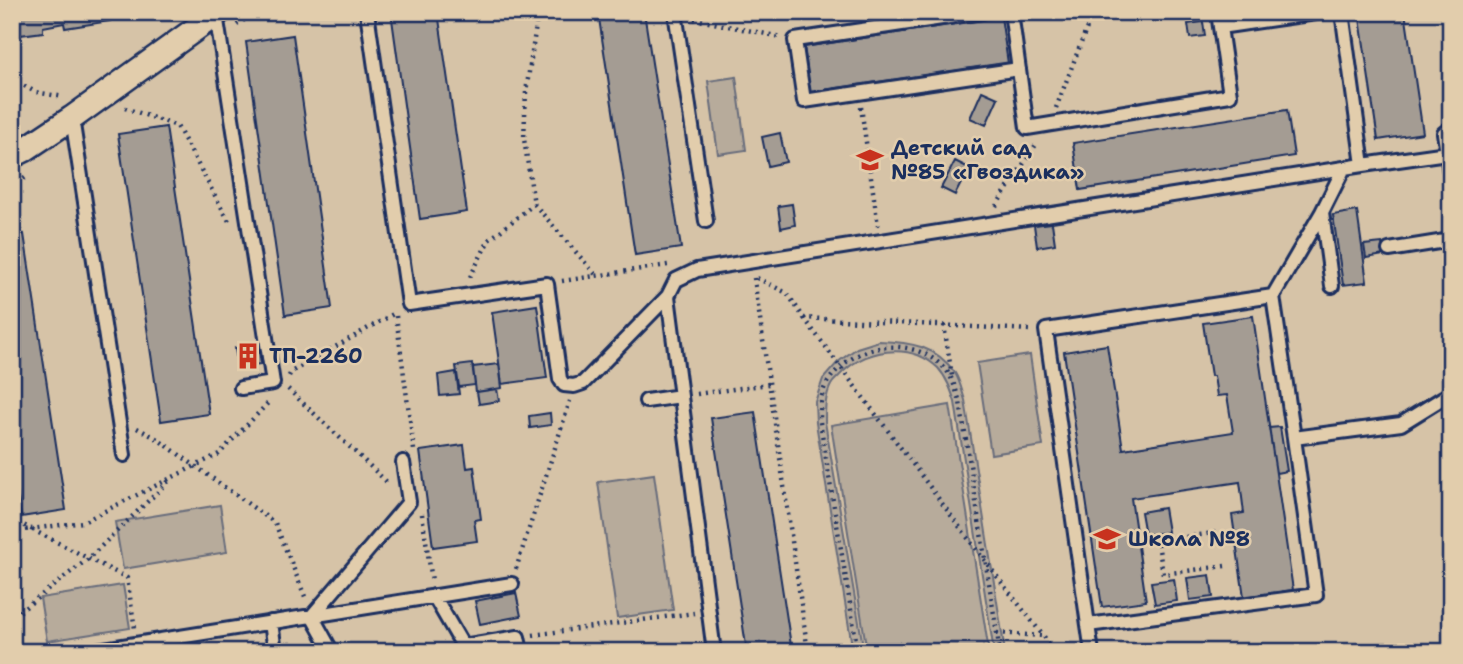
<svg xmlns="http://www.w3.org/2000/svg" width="1463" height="664" viewBox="0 0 1463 664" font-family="'Shantell Sans',sans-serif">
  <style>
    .green { fill: #b7ab9b; stroke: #696d7c; stroke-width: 2 }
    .building { fill: #a49c93; stroke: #1b2f5e; stroke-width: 2 }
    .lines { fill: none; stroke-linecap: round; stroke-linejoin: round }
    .lane-casing { stroke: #1b2f5e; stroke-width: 18 }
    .street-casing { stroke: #1b2f5e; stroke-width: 28 }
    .path { stroke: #1b2f5e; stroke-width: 4.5; stroke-dasharray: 2 5; stroke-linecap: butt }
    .lane { stroke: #e2cdac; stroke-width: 12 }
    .street { stroke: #e2cdac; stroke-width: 23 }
    .labels { text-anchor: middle; stroke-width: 5; stroke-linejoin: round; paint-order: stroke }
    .poi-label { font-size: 21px; font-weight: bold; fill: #1b2f5e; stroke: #e2cdac; text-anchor: start }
  </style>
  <rect width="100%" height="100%" fill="#d6c3a7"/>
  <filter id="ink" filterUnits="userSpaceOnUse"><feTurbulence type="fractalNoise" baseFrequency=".0143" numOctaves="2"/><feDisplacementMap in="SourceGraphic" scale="14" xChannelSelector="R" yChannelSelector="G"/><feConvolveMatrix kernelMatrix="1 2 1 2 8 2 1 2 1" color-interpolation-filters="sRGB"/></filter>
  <g filter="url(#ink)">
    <path class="green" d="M736 77 746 150 718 154 708 81Z
      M879 341C910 342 937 346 955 373 960 381 962 391 965 400L1005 652H994L955 402C951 390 947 378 938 368 909 341 864 349 839 376 836 379 833 381 831 385 825 396 825 410 825 422L864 652H853L816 423 815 402 823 379 838 362 857 348Z
      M1030 355 1043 446 991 454 977 363Z
      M950 405 989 652H867L831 425Z
      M654 474 673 610 617 618 598 482Z
      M220 505 227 552 123 569 115 522Z
      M123 585 130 628 47 641 40 598Z"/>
    <path class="building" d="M12 12H109L110 21 65 28 64 23 43 27V32L12 36Z
      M391 12H438L467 212 420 219Z
      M598 12H644L681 248 635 255Z
      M1359 12H1405L1423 133 1378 140Z
      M1001 17 1008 63 810 92 804 47Z
      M1203 22 1205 36 1190 38 1188 24Z
      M293 35 332 308 285 315 246 42Z
      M982 91 998 98 986 125 970 118Z
      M1287 110 1294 156 1080 190 1073 143Z
      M166 127 209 414 161 421 118 134Z
      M780 133 786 162 768 166 762 137Z
      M955 161 969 168 955 195 941 188Z
      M792 204 795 225 781 228 778 206Z
      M1357 211 1367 282 1343 285 1333 215Z
      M1052 223 1055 244 1037 247 1034 225Z
      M24 234 66 510 21 517 12 459V236Z
      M1382 243 1384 255 1366 258 1364 245Z
      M537 305 547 378 502 384 492 312Z
      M1253 316 1293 590 1244 597 1232 515 1244 513 1240 482 1131 498 1146 601 1102 607 1064 352 1107 345 1123 449 1233 432 1227 395 1217 396 1214 376H1211L1203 323Z
      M258 344 261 364 238 367 235 348Z
      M472 364 475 385 459 387 456 366Z
      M499 364 502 388 476 392 473 367Z
      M456 372 459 394 440 396 438 375Z
      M497 389 499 401 479 404 477 392Z
      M755 412 792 652H747L711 418Z
      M550 413 551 425 530 428 529 416Z
      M1280 427 1287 471 1276 473 1269 428Z
      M464 445 467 468 474 467 481 519 474 520 477 541 433 547 420 451Z
      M1164 508 1168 532 1145 535 1141 512Z
      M1210 575 1213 597 1190 600 1187 578Z
      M1174 579 1177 601 1155 604 1151 582Z
      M516 593 521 616 480 624 475 601Z"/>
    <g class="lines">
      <g class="lane-casing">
        <path id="lane" d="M367 12 409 304 547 284 560 379 564 385 574 386 583 383 668 296 676 280 697 270 1363 165 1447 153 1444 133 1451 128
          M675 12 706 221
          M982 12 795 40 804 101 1019 69
          M1011 12 1027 128 1230 95 1220 27
          M1218 12 1220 27 1323 12
          M1342 12 1363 165
          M216 14 273 383 241 388
          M72 118 124 455
          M1447 153 1451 179
          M1389 250 1451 240
          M1332 286 1322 212 1344 168
          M668 296 714 652
          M1273 296 1322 212
          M646 401 681 396
          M1294 438 1273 296 1046 330 1088 625 1316 595 1294 438 1401 424 1451 393
          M434 596 463 646 518 637 521 652
          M271 622 275 652
          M1088 625 1092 652
          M85 652 512 584
          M332 652 312 616 409 502 403 462"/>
      </g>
      <g class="street-casing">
        <path id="street" d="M12 156 24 150 72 118 219 12"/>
      </g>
      <path class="path" d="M694 19 781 37
        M237 25 255 12
        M12 79 35 92 64 97
        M861 107 878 226
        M125 108 177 126 230 223
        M1056 108 1093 12
        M12 187 29 175
        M534 204 596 275
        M996 206 1037 143
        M470 277 489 240 534 204 524 139 526 92 538 12
        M754 278 808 652
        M757 278 787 293 804 318 1031 330
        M562 281 668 265
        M396 316 414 450
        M804 318 985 561 1056 652
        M944 325 952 376
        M289 376 291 372 395 313
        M288 389 389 484
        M697 394 769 384
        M137 428 156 438 275 523 306 599
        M422 514 432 581
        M12 519 31 529 83 522 219 454 270 401
        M12 532 31 529 127 578 135 629
        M1157 537 1163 574 1225 566
        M1158 541 1220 532
        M516 569 570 401
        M14 616 88 559 171 479
        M997 633 1043 636
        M533 635 694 613
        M858 652 820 422C820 408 820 392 829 380 854 344 906 335 940 364 952 373 955 388 960 402L1000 652"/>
      <use href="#lane" class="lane"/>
      <use href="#street" class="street"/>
    </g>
  </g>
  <defs>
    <g id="school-bare" transform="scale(2.1)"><path d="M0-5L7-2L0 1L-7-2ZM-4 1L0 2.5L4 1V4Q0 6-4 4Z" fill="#c8321e" stroke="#e2cdac" stroke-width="2.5" paint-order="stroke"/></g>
    <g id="building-bare" transform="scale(2.1)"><path d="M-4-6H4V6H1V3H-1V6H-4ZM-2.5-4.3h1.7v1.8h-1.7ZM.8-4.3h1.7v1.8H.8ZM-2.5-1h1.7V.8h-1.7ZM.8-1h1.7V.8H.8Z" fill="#c8321e" stroke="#e2cdac" stroke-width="2.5" paint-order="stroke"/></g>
  </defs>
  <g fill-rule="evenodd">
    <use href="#school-bare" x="870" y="160"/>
    <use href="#building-bare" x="248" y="356"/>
    <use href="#school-bare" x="1107" y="539"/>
  </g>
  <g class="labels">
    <g class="poi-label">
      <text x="891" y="155">Детский сад<tspan x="891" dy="24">№85 «Гвоздика»</tspan></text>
      <text x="269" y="363">ТП-2260</text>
      <text x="1128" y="546">Школа №8</text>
    </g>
  </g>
  <rect width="1463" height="664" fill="none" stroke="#e2cdac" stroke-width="42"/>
  <rect x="21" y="21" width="1421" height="622" fill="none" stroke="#1b2f5e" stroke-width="2.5" filter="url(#ink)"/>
</svg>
